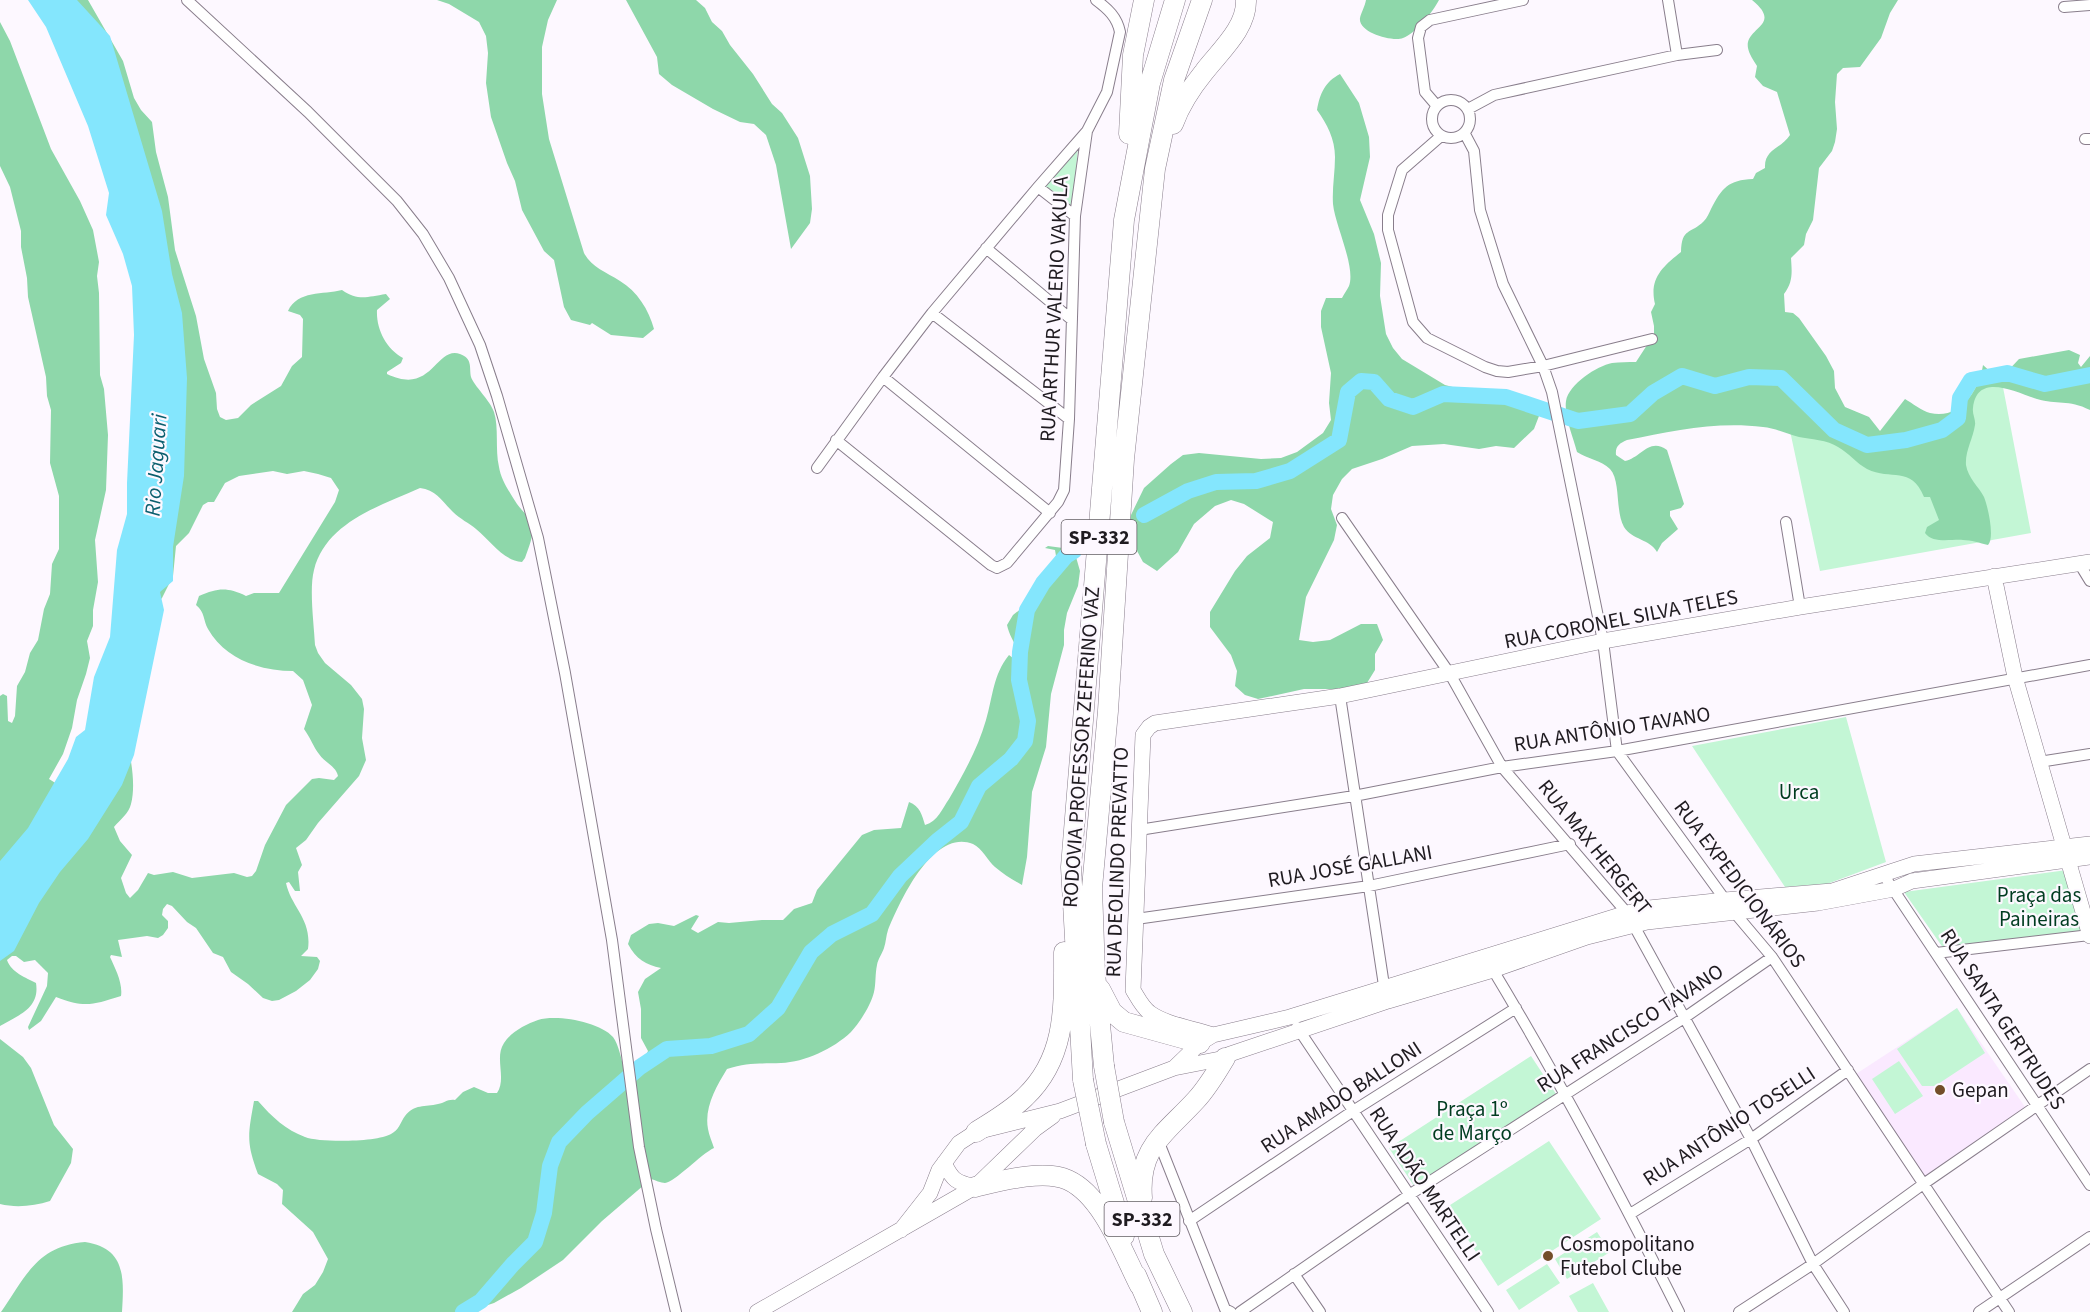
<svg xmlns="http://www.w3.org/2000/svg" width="2090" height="1312" viewBox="0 0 2090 1312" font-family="'Source Sans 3',sans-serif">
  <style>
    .built { fill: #fae9ff }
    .green { fill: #c3f6d5 }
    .forest { fill: #8ed7aa }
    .water { fill: #84e6fd }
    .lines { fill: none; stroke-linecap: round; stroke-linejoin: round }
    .river { stroke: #84e6fd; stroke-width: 16 }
    .street-casing { stroke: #897e8c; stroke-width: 12 }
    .secondary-casing { stroke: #897e8c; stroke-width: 16 }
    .highway-casing { stroke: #897e8c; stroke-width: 21 }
    .street { stroke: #fff; stroke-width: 10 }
    .secondary { stroke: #fff; stroke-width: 15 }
    .highway { stroke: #fff; stroke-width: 20 }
    .highway-bridge-casing { stroke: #897e8c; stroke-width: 21; stroke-linecap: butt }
    .highway-bridge { stroke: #fff; stroke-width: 20 }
    .poi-dot { fill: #734e2a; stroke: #fdf8ff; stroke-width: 2 }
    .labels { text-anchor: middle; stroke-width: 4.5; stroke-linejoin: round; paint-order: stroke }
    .shield { fill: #fdf8ff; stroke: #625d63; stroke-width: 1.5 }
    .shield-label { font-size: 20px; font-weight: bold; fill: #1f1b20 }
    .street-label { font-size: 21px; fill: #1f1b20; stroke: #fdf8ff }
    .park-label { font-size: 21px; fill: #003c20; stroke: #fdf8ff }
    .poi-label { font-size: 21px; fill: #1f1b20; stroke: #fdf8ff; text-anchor: start }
    .water-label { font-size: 22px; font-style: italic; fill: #0b5f6f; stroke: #fdf8ff }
  </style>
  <rect width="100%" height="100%" fill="#fdf8ff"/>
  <path class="built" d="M1957 1008 2025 1107 1922 1178 1856 1074Z"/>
  <path class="green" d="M1078 146 1073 211 1042 187Z
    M2002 382 2031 533 1820 571 1780 384 1865 449 1962 422 1965 400 1972 383Z
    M1846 717 1886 862 1827 884 1785 887 1692 746Z
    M2067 870 2086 933 1946 952 1904 892Z
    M1957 1008 1985 1053 1935 1086H1922L1897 1049Z
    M1531 1056 1556 1094 1414 1186 1389 1148Z
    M1899 1061 1923 1096 1895 1114 1872 1079Z
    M1549 1141 1601 1219 1498 1286 1447 1207Z
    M1597 1232 1610 1252 1567 1279 1555 1259Z
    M1547 1264 1560 1283 1519 1310 1506 1290Z
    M1593 1283 1609 1312H1578L1569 1296Z"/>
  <path class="forest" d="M56 0H88L123 61 134 98 141 110 152 122 156 152 168 197 175 250 196 316 204 359 216 393 217 409 220 417 226 420 238 418 251 405 281 386 292 366 302 357 303 319 300 315 288 311C298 290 323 295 342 290 358 301 367 297 386 294L390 299 377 310C376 329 386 349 403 358L401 363 387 372V374C433 396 435 346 460 354 473 359 469 367 471 377 474 386 490 400 494 412 499 427 495 450 499 467 501 480 510 493 517 504 522 511 531 518 532 527 534 536 528 549 525 558L522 562C502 560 491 541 476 529 469 523 460 519 453 512 442 501 436 490 420 488 380 506 326 522 314 570 309 589 314 624 315 645L318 653 325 663 351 685 362 699 364 709 362 738 366 760 359 776 318 823 306 840 296 848 302 865 298 872 300 891H295L289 882 286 883C291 907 312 919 308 949L301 956 317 957 320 961 318 969 310 980 296 991 279 1000 272 1001 263 998 248 984 231 972 223 957 213 953 196 928 187 922 172 906 167 904 163 909 162 915 168 921V928L163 935 158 938 147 936 118 940 122 957 111 955 110 957C115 968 123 983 121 996 92 1005 85 1008 56 997L41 1021 29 1030 28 1027 47 986 48 973 35 960 24 962 16 956H12L7 960C11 972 26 978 36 983 40 1008 19 1015 0 1026V944L127 741C131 759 136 785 131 804 129 813 120 820 114 827L120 841 132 855 121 878 126 893 130 898 138 890 148 873 154 875 173 872 192 878 234 873 247 877 252 876 256 871 265 845 286 805 312 779 319 778 334 780 338 776C336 766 325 763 319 754 314 748 310 737 304 729L312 705 303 680 293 671C260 671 225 659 208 629 203 620 205 612 196 605L199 596C218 588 227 587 246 596L254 593H279L335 502 339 490 331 478 318 474 304 471 287 474 273 471 239 476 225 483 214 502H208L203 505 189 533 176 546 173 576 162 598 153 607 171 347Z
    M437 0H557L548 20 542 47V94L549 139 584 253C591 267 606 272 620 281 637 291 649 310 654 329L643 338 611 335 592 323 590 325 571 320 564 307 554 260 544 251 522 210 515 181 507 163 491 117 486 83 488 53 486 36 479 22 449 4Z
    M626 0H696L705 8 712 22 722 31 730 45 753 74 772 104 782 113 798 138 810 176 812 209 810 223 791 249 776 165 766 135 754 124 740 122 713 109 672 85 659 74 657 57Z
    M1366 0H1439C1433 12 1416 33 1403 38 1393 42 1358 33 1360 18 1361 13 1365 6 1366 0Z
    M1752 0H1898L1890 13 1881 38 1860 67 1843 68 1837 74 1835 102 1837 129 1835 142 1832 151 1819 168 1813 220 1806 234 1804 245 1791 258C1792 273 1793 282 1784 294L1785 312 1793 313 1799 318 1826 356 1834 371 1835 388 1845 407 1869 417 1880 431 1905 399C1912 403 1922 411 1930 413 1960 420 1979 391 1983 365L1993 374 1999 377 2004 375 2019 359 2069 350 2080 355 2078 363 2081 367 2090 356V410C2068 399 2057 405 2037 399 2017 393 1977 371 1973 408 1972 414 1976 420 1975 425 1973 439 1965 451 1966 465 1968 478 1979 487 1984 497 1988 507 1995 538 1988 545 1980 543 1971 540 1963 540 1951 539 1933 544 1925 533L1927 527 1939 520 1930 497H1924C1911 465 1891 481 1867 469 1856 463 1849 453 1838 447 1828 440 1810 439 1799 437 1787 434 1775 428 1763 427 1717 421 1672 431 1627 440 1620 443 1615 446 1616 455L1625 461C1641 458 1649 437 1667 450L1684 504 1681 508 1670 511V516L1678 529 1662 543 1657 552C1650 539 1632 540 1624 527 1615 511 1621 481 1610 469 1601 460 1587 459 1577 452 1573 436 1564 417 1566 401 1569 384 1597 366 1612 363 1620 362 1628 362 1636 362L1649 342 1654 341V326L1651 312 1655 304C1649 279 1662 267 1681 252 1682 227 1690 235 1704 221 1707 218 1709 213 1711 209 1722 188 1728 180 1753 179L1756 173 1765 168C1764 149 1781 149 1790 135L1777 92 1763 86 1755 77 1757 66C1754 61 1749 54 1748 48 1744 27 1784 26 1752 0Z
    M0 22 10 41 51 149 80 201 93 230 99 262 97 276 99 293 100 375 104 389 108 435 106 490 95 540 98 582 93 610V626L87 641 90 658 86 674 77 700 72 728 63 754 49 779 57 784 0 878V696L3 694 7 696 8 721 12 723 15 716 17 686 25 672 30 653 38 640 44 609 50 594 52 564 59 549V496L50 463 51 410 47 396 46 377 28 297 27 278 21 247V231L10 187 0 166Z
    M1340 74 1359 103 1369 137 1370 157 1360 200 1374 234 1381 263 1380 296 1386 334 1393 348 1402 359 1445 385 1472 392 1505 389 1520 395 1539 416 1534 429 1514 448 1496 446 1479 449 1444 444 1412 446 1382 459 1352 469 1342 479 1333 495 1331 509 1337 525 1334 540 1306 597 1299 640 1313 642 1330 640 1361 624H1377L1383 640 1375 654V670L1367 683 1351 689H1304L1258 699 1245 695 1235 686 1237 671 1231 655 1210 627V612L1235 571 1247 556 1270 538 1273 522 1244 504 1231 500 1215 506 1194 524 1178 552 1157 571 1143 562 1136 549 1130 517 1144 488 1171 464 1183 455 1199 453 1261 459 1281 458 1297 452 1323 433 1331 420 1329 403 1331 373 1321 327V311L1326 298H1342C1344 294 1347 290 1349 286 1356 267 1335 225 1333 204 1332 188 1335 173 1335 157 1335 139 1327 124 1317 110 1320 93 1325 82 1340 74Z
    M1048 546 1063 548 1076 557 1080 571 1078 586 1067 613 1064 630V645L1051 694 1046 747 1032 792 1027 857 1022 885C1013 880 1003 874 995 867 988 861 982 848 973 844 933 828 900 901 888 930 886 936 886 942 884 948 882 954 878 959 877 965 875 974 876 984 874 992 871 1005 860 1022 851 1032 833 1049 805 1062 781 1063 760 1064 747 1062 727 1069 716 1087 704 1108 708 1129 709 1135 712 1142 714 1148 701 1154 675 1182 665 1183 661 1183 655 1180 651 1179L602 1221 563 1260 521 1288 494 1303 476 1309 475 1312H292L303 1294 315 1285 323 1272 328 1259 313 1232 282 1204 283 1190 277 1184 258 1174C246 1142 248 1135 254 1101H258C272 1117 286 1130 305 1137 320 1143 378 1142 391 1134 399 1130 400 1123 405 1116 414 1104 425 1107 438 1104 445 1103 447 1099 455 1100L463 1092 474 1087 488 1093H497C507 1078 494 1058 504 1043 511 1032 526 1024 538 1020 557 1014 600 1022 613 1037 619 1045 621 1059 624 1068H633L644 1059 648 1051 641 1038V1009L638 992 645 979 661 968C646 965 636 959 628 944L631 935 649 924 658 923 674 926 696 915 699 916 691 929 698 933 718 922 729 923 762 920H783L794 909 812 903 817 890 862 835 874 830 901 828 909 802C920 806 922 815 925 825 938 821 942 809 949 799 964 773 978 748 986 720 993 696 993 675 1009 655L1018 662H1023C1019 648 1010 639 1007 625L1013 615 1032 600 1056 556 1055 550 1045 548Z
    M0 1039 23 1057 31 1068 54 1125 73 1149 71 1163 50 1201C34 1206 16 1208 0 1204Z
    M85 1242C126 1248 124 1278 122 1312H1C26 1276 37 1246 85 1242Z"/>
  <path class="water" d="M28 0H77L110 36 162 211 172 274 182 313 187 378 184 476 173 547V581L160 592 164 610 134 755 122 785 88 839 60 872 39 903 14 951 0 961V861L28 828 68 759 76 737 85 730 94 677 110 637 117 550 127 514V483L134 335 132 286 123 254 106 215 109 193 88 126 46 27Z"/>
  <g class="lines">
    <path class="river" d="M1144 515 1188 491 1216 482 1256 481 1290 471 1339 440 1348 392 1361 381 1374 382 1389 399 1413 407 1443 394 1506 397 1578 421 1630 414 1653 393 1682 376 1715 386 1749 377 1781 378 1834 430 1867 445 1906 440 1942 430 1958 418 1960 398 1971 380 2007 373 2045 384 2090 375
      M463 1312 481 1301 513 1264 535 1242 544 1213 550 1166 559 1142 587 1113 640 1067 667 1049 711 1046 749 1034 778 1008 811 952 832 934 872 914 900 876 937 841 961 822 979 786 1011 759 1025 741 1028 721 1019 680 1020 652 1027 610 1043 583 1066 556 1074 551"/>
    <g class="street-casing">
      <path id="street" d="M187 0 308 112 397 201 423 234 449 278 480 345 497 396 538 538 565 673 612 940 639 1147 656 1229 676 1312
        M1668 0 1677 55
        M2064 7 2090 5
        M1432 119a19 19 0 1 1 38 0a19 19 0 1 1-38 0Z
        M1437 106 1425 92 1418 38 1421 27 1430 20 1523 0
        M1468 109 1494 95 1677 55 1717 50
        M1465 134 1474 151 1480 210 1503 284 1543 366 1552 392 1603 641 1617 751 1734 912 1772 957 2009 1312
        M1441 136 1402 170 1388 215V230L1413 322 1427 338 1485 367 1497 371 1508 372 1543 366 1652 339
        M2085 139H2090
        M1038 187 1075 216
        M986 248 1072 320
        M932 313 1069 419
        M883 377 1050 513
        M836 440 991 565 997 568 1007 563 1058 502 1064 490 1069 419 1075 216 1087 131
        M817 468 883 377 932 313 1038 187 1087 131 1107 92 1120 32C1117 17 1108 9 1096 0
        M1342 518 1450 674 1502 767 1627 913 1751 1139 1813 1264 1844 1312
        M1786 522 1800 607
        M2079 563 2090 581
        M1340 696 1385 992
        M2039 762 2090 754
        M1139 830 1354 796 1502 767 1617 751 2090 665
        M1883 874 2090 1185
        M1136 919 1369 886 1570 844
        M1936 953 2090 935
        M1493 970C1560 1081 1621 1196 1679 1312
        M1297 1027 1488 1312
        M1158 1140 1225 1309 1231 1312
        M1630 1214 1751 1139 1848 1070
        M1189 1221 1353 1111 1516 1008
        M1294 1274 1320 1312
        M1240 1312 1409 1195 1684 1018 1772 957
        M1739 1312 1813 1264 1922 1185 2090 1069
        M1979 1312 2090 1237"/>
    </g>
    <g class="secondary-casing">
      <path id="secondary" d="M1994 576 2015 677 2090 936
        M1213 1035C1193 1028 1167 1025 1150 1013 1142 1007 1138 998 1133 990L1143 735 1149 727 1155 723 1340 696 1603 641 1800 607 2090 562
        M1174 1068 1200 1043 1213 1035 1290 1017 1627 913 1649 908 1725 900 1832 891 1914 864 2090 844
        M944 1163C953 1181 956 1182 975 1187
        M901 1230 930 1193 939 1170 959 1143 976 1132 1060 1111 1174 1068 1225 1058 1230 1054 1388 1001 1493 970 1587 937 1647 922 1818 903 1894 889 1912 881 2090 857
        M757 1312 975 1187 1035 1129 1053 1116"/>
    </g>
    <g class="highway-casing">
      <path id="highway" d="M1173 124C1180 105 1191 88 1204 72 1220 51 1247 28 1246 0
        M1129 134 1133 55 1144 0
        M1100 989 1112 1012 1124 1022 1200 1043
        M1104 1066 1095 973 1092 888 1108 711 1124 459 1155 169 1174 80 1202 0
        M1083 1080 1071 867 1124 220 1150 83 1175 0
        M1114 1122 1154 1254 1182 1312
        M976 1132C993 1121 1011 1111 1025 1097 1067 1057 1064 1005 1064 952
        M1096 1144 1124 1236
        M975 1187C1000 1181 1044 1169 1068 1180 1103 1196 1123 1253 1140 1286
        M1142 1198C1138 1147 1165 1134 1196 1100 1208 1087 1216 1073 1225 1058
        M1136 1275 1152 1312"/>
    </g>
    <use href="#street" class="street"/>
    <use href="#secondary" class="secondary"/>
    <use href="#highway" class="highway"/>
    <g class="highway-bridge-casing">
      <path id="highway-bridge" d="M1104 1066 1114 1122
        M1083 1080 1096 1144"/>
    </g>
    <use href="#highway-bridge" class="highway-bridge"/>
  </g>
  <g class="poi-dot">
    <circle cx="1940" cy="1090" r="6"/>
    <circle cx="1548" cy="1256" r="6"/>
  </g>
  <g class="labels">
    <g class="shield">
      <rect x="1061.5" y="520" width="75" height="34" rx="4.5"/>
      <rect x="1104.5" y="1202" width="75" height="34" rx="4.5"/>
    </g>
    <g class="shield-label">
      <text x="1099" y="544">SP-332</text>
      <text x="1142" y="1226">SP-332</text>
    </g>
    <g class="street-label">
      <text transform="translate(1054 309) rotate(-87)" y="7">RUA ARTHUR VALERIO VAKULA</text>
      <text transform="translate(1621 619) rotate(-11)" y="7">RUA CORONEL SILVA TELES</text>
      <text transform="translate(1612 729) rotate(-9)" y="7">RUA ANTÔNIO TAVANO</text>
      <text transform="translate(1081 747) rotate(-86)" y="7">RODOVIA PROFESSOR ZEFERINO VAZ</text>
      <text transform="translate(1595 847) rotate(51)" y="7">RUA MAX HERGERT</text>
      <text transform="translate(1117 862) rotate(-88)" y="7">RUA DEOLINDO PREVATTO</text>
      <text transform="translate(1350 866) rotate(-10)" y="7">RUA JOSÉ GALLANI</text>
      <text transform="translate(1740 884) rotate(53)" y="7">RUA EXPEDICIONÁRIOS</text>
      <text transform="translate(2003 1019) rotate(57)" y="7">RUA SANTA GERTRUDES</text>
      <text transform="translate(1630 1028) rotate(-33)" y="7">RUA FRANCISCO TAVANO</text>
      <text transform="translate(1341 1097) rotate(-33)" y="7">RUA AMADO BALLONI</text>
      <text transform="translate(1729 1126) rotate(-33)" y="7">RUA ANTÔNIO TOSELLI</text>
      <text transform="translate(1425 1184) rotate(56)" y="7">RUA ADÃO MARTELLI</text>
    </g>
    <g class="park-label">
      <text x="1799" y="799">Urca</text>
      <text x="2039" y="902">Praça das<tspan x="2039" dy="24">Paineiras</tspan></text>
      <text x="1472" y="1116">Praça 1º<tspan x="1472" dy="24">de Março</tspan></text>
    </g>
    <g class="poi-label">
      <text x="1952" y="1097">Gepan</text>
      <text x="1560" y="1251">Cosmopolitano<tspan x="1560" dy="24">Futebol Clube</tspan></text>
    </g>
    <g class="water-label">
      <text transform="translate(155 465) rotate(-86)" y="8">Rio Jaguari</text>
    </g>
  </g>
</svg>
